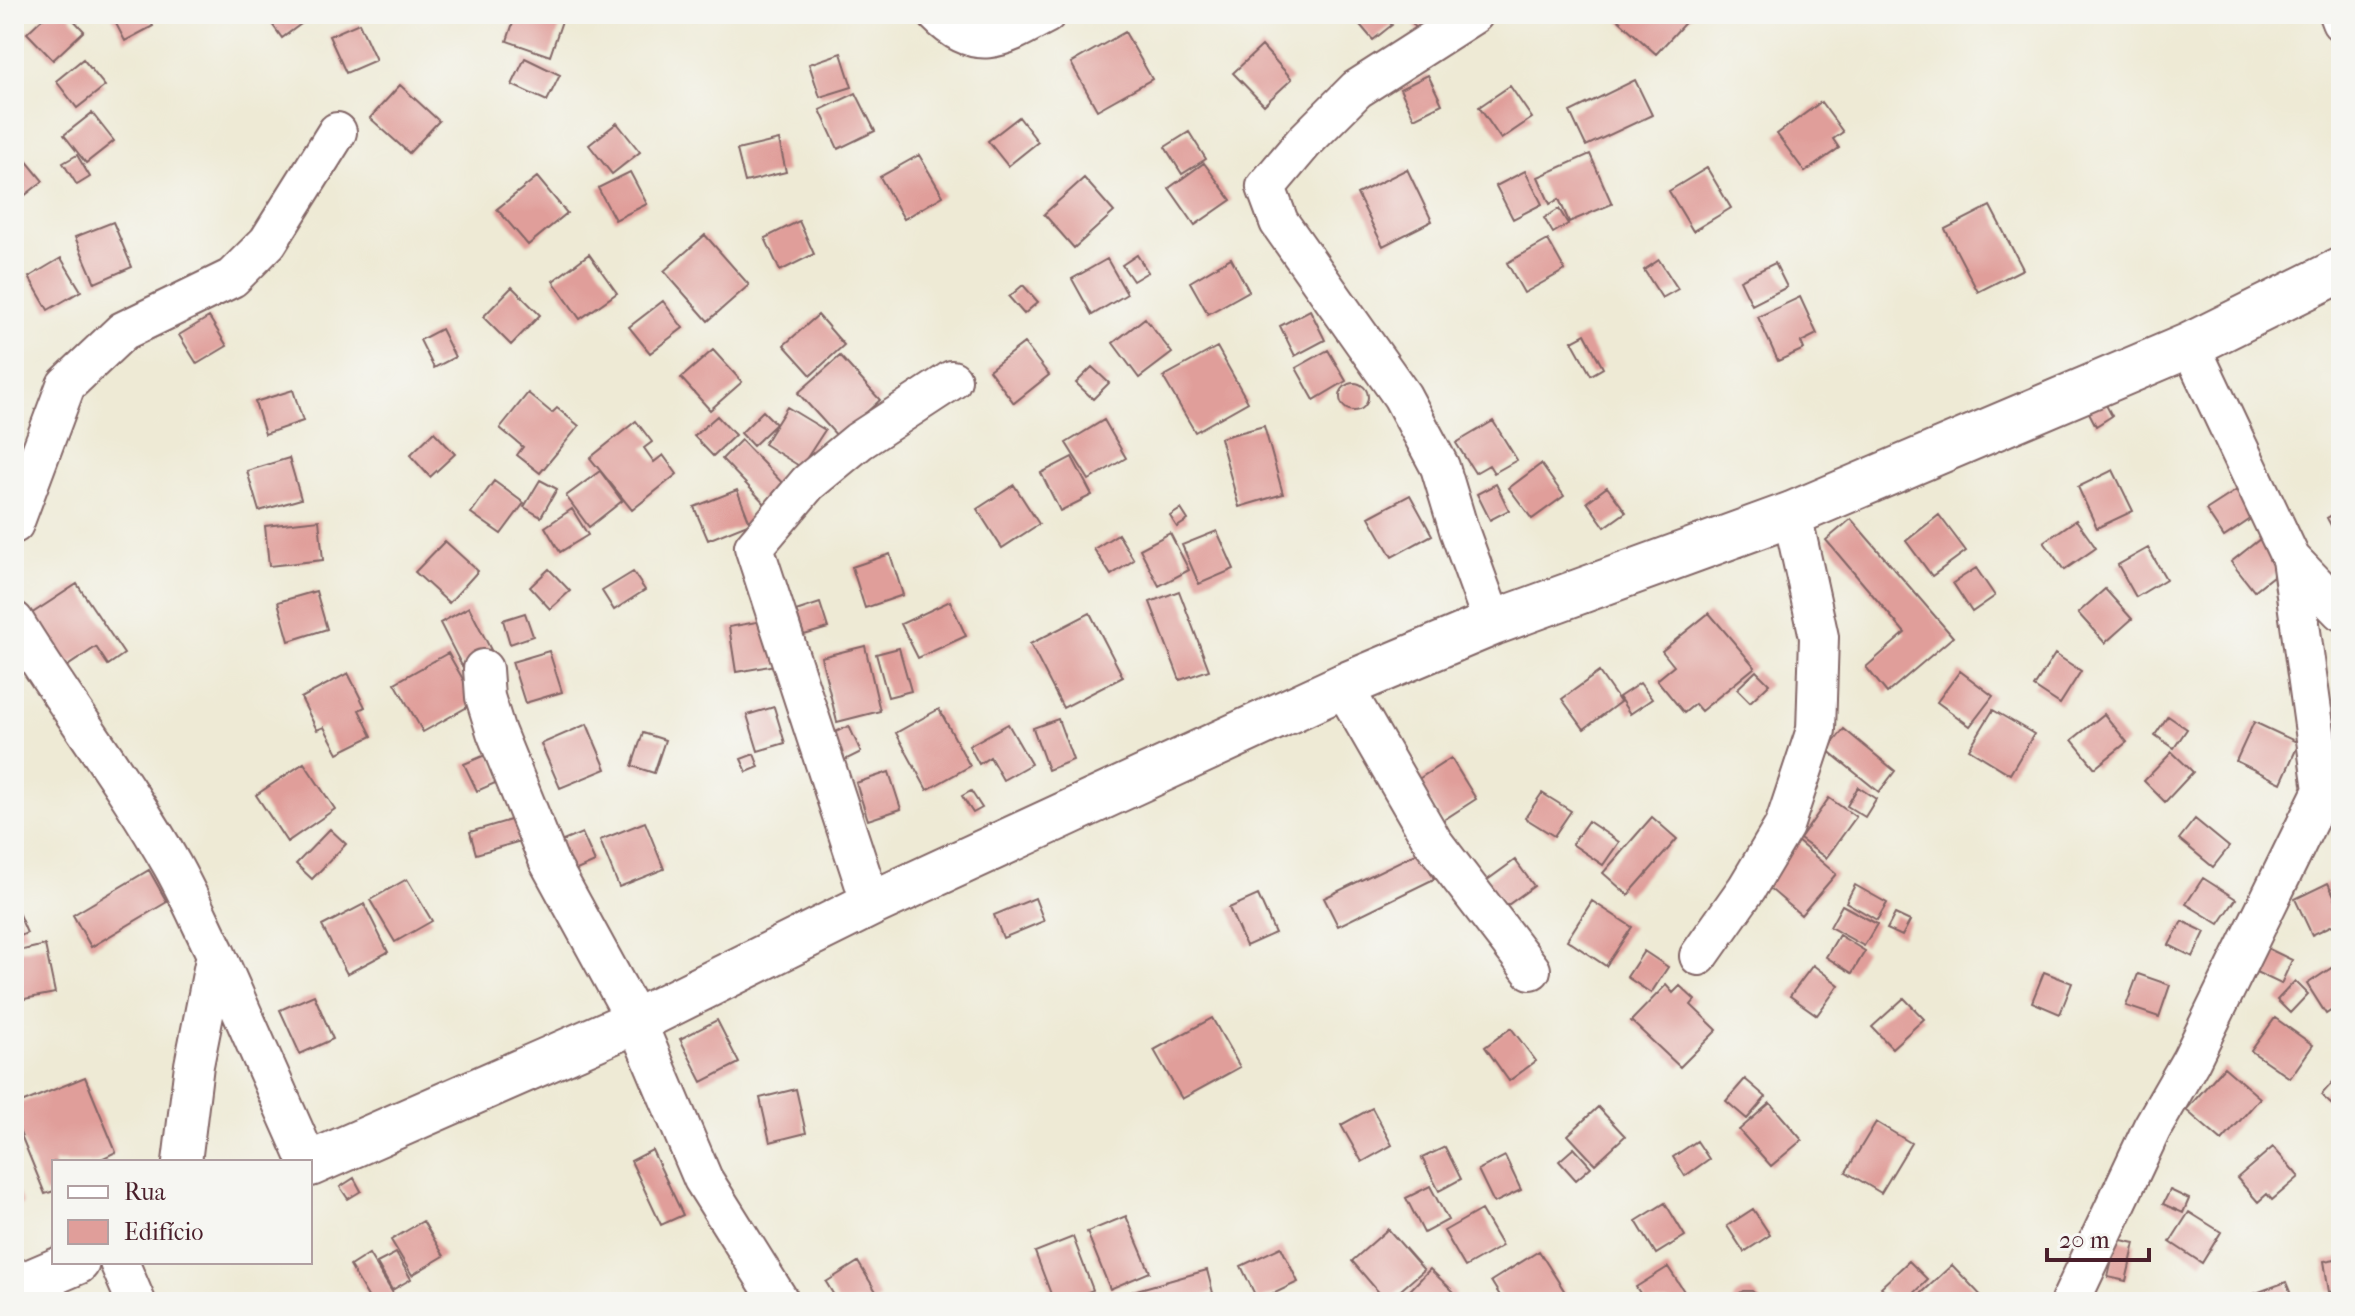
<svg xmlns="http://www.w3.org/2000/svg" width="2355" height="1316" viewBox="0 0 2355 1316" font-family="'IM FELL French Canon',serif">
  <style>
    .building { fill: #e09e9a }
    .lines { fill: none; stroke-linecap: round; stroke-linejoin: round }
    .minor-casing { stroke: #836666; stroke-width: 42 }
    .tertiary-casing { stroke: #836666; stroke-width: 48 }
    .minor { stroke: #fff; stroke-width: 38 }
    .tertiary { stroke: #fff; stroke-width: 44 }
  </style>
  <rect width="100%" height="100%" fill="#f6f6f2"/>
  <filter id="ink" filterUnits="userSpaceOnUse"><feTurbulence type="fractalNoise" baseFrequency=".0125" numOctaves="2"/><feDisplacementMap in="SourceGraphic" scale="16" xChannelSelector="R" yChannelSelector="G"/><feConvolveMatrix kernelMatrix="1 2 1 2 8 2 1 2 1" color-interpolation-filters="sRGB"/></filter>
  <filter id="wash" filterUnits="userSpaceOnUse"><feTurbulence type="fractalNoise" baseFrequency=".006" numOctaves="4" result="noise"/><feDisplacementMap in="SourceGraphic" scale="32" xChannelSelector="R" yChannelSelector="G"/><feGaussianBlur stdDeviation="1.8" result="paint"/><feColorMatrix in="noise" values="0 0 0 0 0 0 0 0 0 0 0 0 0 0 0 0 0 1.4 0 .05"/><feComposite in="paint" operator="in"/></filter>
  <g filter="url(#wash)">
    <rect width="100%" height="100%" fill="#eeead5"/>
    <g id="blocks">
      <path class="building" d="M47 14H68L84 31 53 60 27 33Z
        M111 14H147L153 26 125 41Z
        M265 14H306L309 18 282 38Z
        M516 14 564 15 550 56 507 41Z
        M966 14H990L976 26Z
        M1363 14H1382L1392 25 1373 40 1356 20Z
        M1406 14H1449L1421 35Z
        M1615 14H1693L1656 54 1614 16Z
        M359 23 376 60 346 73 329 36Z
        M1125 32 1152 79 1097 110 1071 63Z
        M1262 46 1292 79 1264 105 1233 73Z
        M841 53 852 87 820 97 809 64Z
        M525 58 560 75 547 101 512 85Z
        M83 59 105 86 77 108 56 81Z
        M1428 75 1442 104 1414 118 1400 89Z
        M1635 80 1652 115 1586 146 1570 112Z
        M400 85 439 121 409 153 370 118Z
        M1510 86 1532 118 1501 139 1479 107Z
        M856 93 875 131 838 149 820 110Z
        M1821 102 1843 132 1833 139 1839 148 1805 172 1777 134Z
        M92 113 114 141 86 163 64 135Z
        M1019 117 1038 142 1008 166 988 141Z
        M617 123 640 152 612 174 589 145Z
        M1189 132 1206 159 1182 174 1165 147Z
        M779 140 786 172 745 182 737 150Z
        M20 153 43 181 14 204V157Z
        M1590 154 1612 204 1569 222 1559 199 1550 204 1538 177Z
        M77 155 90 177 77 185 63 163Z
        M919 155 943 196 904 219 880 177Z
        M1204 163 1231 200 1195 225 1169 188Z
        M1707 168 1731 208 1693 231 1669 191Z
        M1407 169 1432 221 1383 246 1357 194Z
        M1525 171 1542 204 1513 219 1496 186Z
        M630 172 647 204 615 220 598 188Z
        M537 177 567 213 528 245 497 209Z
        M1084 178 1114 212 1074 248 1044 214Z
        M1990 206 2023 269 1978 292 1945 229Z
        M1559 209 1568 224 1553 233 1544 218Z
        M799 221 814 254 780 271 765 238Z
        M113 222 132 267 95 283 75 237Z
        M705 235 749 285 708 321 664 271Z
        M1548 240 1565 270 1524 293 1507 263Z
        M589 254 617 293 580 319 553 281Z
        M1137 255 1148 272 1133 281 1122 265Z
        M61 258 81 291 48 310 29 277Z
        M1231 258 1249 291 1208 314 1190 282Z
        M1107 259 1127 294 1092 315 1072 279Z
        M1659 260 1678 289 1662 298 1644 270Z
        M1775 263 1787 287 1752 305 1740 280Z
        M1023 285 1038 302 1024 314 1009 297Z
        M512 287 540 315 511 345 483 317Z
        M1800 297 1817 334 1801 342 1804 349 1778 361 1758 317Z
        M663 301 683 328 650 353 629 327Z
        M1310 310 1325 340 1295 356 1280 326Z
        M818 315 844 345 811 375 784 345Z
        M209 317 227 346 197 364 179 335Z
        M1145 318 1172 353 1139 378 1113 343Z
        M441 329 455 357 434 368 420 340Z
        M1585 334 1603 368 1591 375 1572 341Z
        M1024 343 1049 375 1014 403 989 370Z
        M1217 347 1248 402 1195 432 1163 377Z
        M713 350 742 382 710 410 681 378Z
        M1328 350 1346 381 1314 400 1296 368Z
        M840 356 880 400 839 438 798 393Z
        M1092 367 1109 383 1093 399 1076 383Z
        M1340 397a14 14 0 1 1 28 0a14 14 0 1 1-28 0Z
        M293 390 303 421 265 434 255 402Z
        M528 393 552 413 557 408 579 426 540 473 517 455 523 447 500 428Z
        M2100 394 2112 416 2096 426 2084 403Z
        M787 407 825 430 801 467 764 444Z
        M763 411 776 424 753 446 741 433Z
        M717 416 735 435 713 456 694 436Z
        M1104 420 1126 458 1089 480 1066 443Z
        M636 421 652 442 644 448 654 462 663 455 677 474 632 510 590 458Z
        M1493 421 1517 460 1494 473 1489 465 1475 473 1456 443Z
        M1264 426 1283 494 1239 507 1220 438Z
        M434 432 455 454 430 477 410 455Z
        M741 440 790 491 771 510 722 459Z
        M1072 457 1092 495 1060 511 1041 473Z
        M289 458 301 499 259 511 247 471Z
        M1541 464 1564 496 1532 519 1509 488Z
        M2113 470 2133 511 2097 528 2078 487Z
        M600 471 622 501 589 527 566 496Z
        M540 480 557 489 541 517 524 507Z
        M494 481 524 503 501 534 471 513Z
        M1496 484 1509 510 1490 520 1477 494Z
        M1014 485 1039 524 1002 548 977 509Z
        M1607 487 1626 512 1605 527 1587 502Z
        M2240 488 2258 514 2224 537 2206 510Z
        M737 490 750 523 708 540 694 507Z
        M1410 495 1432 535 1392 557 1369 517Z
        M572 509 588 535 560 552 545 527Z
        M1181 509 1188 520 1177 527 1170 516Z
        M2341 510V544L2327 518Z
        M1939 515 1966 551 1932 576 1906 541Z
        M1851 519 1953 637 1887 693 1866 667 1905 633 1826 540Z
        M319 520 323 560 269 566 265 526Z
        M2076 520 2096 548 2064 570 2044 542Z
        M1217 531 1234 569 1199 584 1182 545Z
        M1170 533 1189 570 1159 586 1140 549Z
        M1118 534 1134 560 1111 575 1094 549Z
        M2260 539 2283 568 2254 591 2231 562Z
        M445 541 478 571 449 603 415 572Z
        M2148 548 2166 579 2136 597 2118 565Z
        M890 554 903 595 865 608 852 567Z
        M1976 568 1995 596 1972 612 1953 583Z
        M549 569 570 591 550 609 530 587Z
        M633 572 645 590 614 610 602 591Z
        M77 584 124 654 108 665 96 647 66 667 31 614Z
        M2105 589 2132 619 2105 643 2078 613Z
        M316 591 327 629 289 641 278 602Z
        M1179 591 1209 670 1180 680 1150 602Z
        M950 601 966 636 918 658 901 624Z
        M820 603 828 628 804 635 796 611Z
        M469 607 492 652 462 666 440 623Z
        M525 613 533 636 510 644 503 620Z
        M1090 613 1123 677 1063 708 1030 644Z
        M1709 613 1755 667 1701 711 1695 704 1684 713 1657 680 1674 666 1662 651Z
        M773 619 781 664 736 672 729 627Z
        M865 646 880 711 837 722 821 657Z
        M899 648 911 691 888 697 876 654Z
        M549 651 562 692 525 703 512 662Z
        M448 653 476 702 423 732 395 683Z
        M2055 654 2081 671 2060 704 2034 687Z
        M1756 671 1769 684 1750 702 1737 689Z
        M1960 671 1993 696 1970 726 1937 702Z
        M1599 672 1620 702 1584 729 1562 699Z
        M348 673 365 707 359 710 372 736 338 753 324 727 317 730 301 698Z
        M1640 683 1652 699 1630 714 1619 697Z
        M774 707 785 743 758 751 747 715Z
        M939 709 970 766 927 790 896 733Z
        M1993 710 2034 734 2010 774 1969 749Z
        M2104 714 2127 742 2095 768 2072 740Z
        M2168 716 2187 729 2174 748 2155 735Z
        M1058 719 1073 760 1048 770 1033 728Z
        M2254 722 2299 743 2281 783 2236 761Z
        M587 724 606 769 560 788 541 744Z
        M1008 724 1031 764 1003 780 990 757 979 764 969 746Z
        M849 726 861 752 837 764 824 737Z
        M1844 729 1895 771 1879 792 1827 750Z
        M643 733 665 740 654 773 632 766Z
        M2172 752 2193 772 2165 802 2144 781Z
        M490 753 502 780 477 791 464 764Z
        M754 754 759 767 747 772 741 759Z
        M1451 758 1476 799 1442 821 1417 780Z
        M304 763 335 809 287 842 256 795Z
        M889 772 901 809 868 820 856 783Z
        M1858 787 1876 799 1865 817 1847 806Z
        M971 791 982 808 973 813 962 796Z
        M1542 793 1571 811 1554 836 1525 818Z
        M1829 798 1856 817 1826 858 1800 839Z
        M524 816 531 838 476 854 470 832Z
        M1652 817 1677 839 1628 895 1603 873Z
        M2195 819 2229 847 2213 867 2179 839Z
        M1588 821 1619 842 1603 865 1572 844Z
        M645 822 664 869 619 887 600 840Z
        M330 829 346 844 312 879 296 864Z
        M582 833 595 862 570 873 558 843Z
        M1796 840 1836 874 1801 915 1761 881Z
        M1421 851 1434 879 1338 926 1324 898Z
        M1515 860 1534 886 1505 907 1486 881Z
        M149 870 167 902 91 947 73 915Z
        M2203 878 2236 899 2219 924 2186 904Z
        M407 879 432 921 395 942 370 900Z
        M2328 883 2341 910V921L2312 935 2295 899Z
        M1855 885 1887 903 1877 920 1846 902Z
        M1258 895 1275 933 1246 946 1229 908Z
        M1035 898 1044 921 1003 938 994 915Z
        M1592 901 1632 927 1606 966 1567 940Z
        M14 903 27 933 14 939Z
        M364 904 388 952 347 974 322 926Z
        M1842 905 1877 924 1864 946 1830 927Z
        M1895 914 1910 921 1902 936 1887 929Z
        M2182 921 2205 932 2193 957 2169 945Z
        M1839 935 1865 951 1852 973 1826 957Z
        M45 945 55 993 14 1001V952Z
        M2267 948 2292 960 2281 984 2256 972Z
        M1644 951 1668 967 1651 993 1627 977Z
        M1813 965 1839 985 1817 1015 1790 996Z
        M2333 967 2341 979V1004L2326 1014 2307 984Z
        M2044 972 2072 983 2060 1014 2032 1002Z
        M2138 974 2170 985 2159 1017 2126 1006Z
        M2295 981 2308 994 2290 1013 2277 1000Z
        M1666 985 1673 993 1680 986 1695 1000 1691 1005 1717 1030 1680 1067 1631 1021Z
        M314 995 333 1039 300 1054 280 1010Z
        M1904 998 1924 1019 1892 1048 1872 1027Z
        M1212 1018 1240 1067 1182 1099 1154 1050Z
        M2275 1018 2313 1045 2290 1078 2251 1051Z
        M717 1020 739 1063 702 1082 680 1039Z
        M1511 1028 1536 1061 1509 1081 1485 1047Z
        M2224 1067 2260 1098 2222 1141 2186 1110Z
        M2341 1073V1113L2321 1095Z
        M85 1077 116 1152 95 1162H54V1191L45 1194 14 1118V1106Z
        M1745 1079 1766 1097 1747 1119 1726 1101Z
        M796 1089 806 1133 770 1142 760 1098Z
        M1770 1103 1802 1140 1771 1166 1739 1130Z
        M1598 1107 1625 1136 1595 1164 1568 1135Z
        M1372 1108 1392 1145 1362 1162 1341 1125Z
        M1876 1122 1911 1143 1881 1193 1846 1172Z
        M1697 1141 1709 1159 1685 1176 1673 1157Z
        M1445 1147 1461 1179 1439 1191 1422 1158Z
        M2273 1147 2299 1177 2272 1200 2267 1194 2258 1202 2237 1178Z
        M1574 1148 1591 1167 1576 1180 1559 1161Z
        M652 1150 683 1215 661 1225 631 1161Z
        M1505 1156 1521 1190 1494 1203 1478 1170Z
        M354 1178 361 1191 348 1199 340 1187Z
        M14 1184 23 1204 14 1208Z
        M1430 1186 1448 1220 1424 1233 1406 1198Z
        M2170 1190 2189 1199 2183 1213 2163 1204Z
        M1665 1203 1685 1236 1656 1254 1636 1221Z
        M1753 1209 1770 1235 1744 1252 1727 1226Z
        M1481 1210 1502 1246 1465 1267 1444 1231Z
        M2189 1212 2221 1232 2202 1263 2170 1242Z
        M1126 1216 1150 1272 1110 1289 1087 1232Z
        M423 1221 444 1256 412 1275 391 1240Z
        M1388 1229 1424 1270 1387 1302 1352 1261Z
        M1073 1237 1093 1290 1063 1302H1054L1035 1252Z
        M2117 1239 2135 1243 2126 1281 2108 1277Z
        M1281 1247 1298 1282 1258 1301 1241 1266Z
        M1539 1251 1565 1292 1548 1302H1504L1491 1281Z
        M396 1253 411 1279 392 1290 377 1263Z
        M369 1254 394 1295 382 1302H371L350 1266Z
        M2341 1258V1290L2329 1292 2324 1261Z
        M1909 1261 1928 1280 1905 1302H1896L1881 1287Z
        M858 1262 880 1298 874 1302H838L826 1282Z
        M1952 1265 1987 1302H1912Z
        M1668 1267 1691 1302H1646L1636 1287Z
        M1430 1269 1456 1294 1449 1302H1399Z
        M1207 1270 1213 1293 1184 1302H1136L1133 1291Z
        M2286 1282 2294 1302H2256L2253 1294Z
        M1743 1291H1752L1759 1297 1761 1302H1732L1735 1296Z"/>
    </g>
  </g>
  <g filter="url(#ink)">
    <use href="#blocks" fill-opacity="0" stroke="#836666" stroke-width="2"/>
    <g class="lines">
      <g class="minor-casing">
        <path id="minor" d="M937 14C977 55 1004 37 1046 14
          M1474 14 1357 89 1304 142 1266 187 1279 222 1402 396 1440 467 1459 530 1493 623
          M2338 14 2341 22
          M2190 345 2291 559 2323 790
          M14 524 66 385 123 331 232 278 268 242 337 132
          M2291 559 2341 611
          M14 621C64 703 124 780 172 865 188 893 201 924 216 954
          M483 669 485 697 496 732 549 862 636 1021 703 1179 780 1302
          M1343 686 1433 842 1531 970
          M871 904 754 547 808 483 859 441 952 380
          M1699 956 1747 888 1784 826 1816 730 1819 637 1792 514
          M182 1162 194 1065 216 954 308 1162
          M119 1262 136 1302
          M2070 1302 2152 1128 2191 1060 2323 790 2341 776"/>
      </g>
      <g class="tertiary-casing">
        <path id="tertiary" d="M310 1164 636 1021 871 904 1343 686 1493 623 1792 514 2190 345 2341 270
          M14 1289 77 1262"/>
      </g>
      <use href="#minor" class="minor"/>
      <use href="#tertiary" class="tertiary"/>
    </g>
  </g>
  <rect width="2355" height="1316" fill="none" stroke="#f6f6f2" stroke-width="48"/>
  <rect x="52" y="1160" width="260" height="104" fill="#f6f6f2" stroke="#b1a0a2" stroke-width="2"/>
  <rect x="68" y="1186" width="40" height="12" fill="#ffffff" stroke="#b1a0a2" stroke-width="2"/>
  <text x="124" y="1200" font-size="24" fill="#4a1f2b">Rua</text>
  <rect x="68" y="1220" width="40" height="24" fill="#e09e9a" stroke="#b1a0a2" stroke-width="2"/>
  <text x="124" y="1240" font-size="24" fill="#4a1f2b">Edifício</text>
  <path d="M2047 1248v12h102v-12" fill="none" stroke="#4a1f2b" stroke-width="4"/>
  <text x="2059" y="1248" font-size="24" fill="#4a1f2b" stroke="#f6f6f2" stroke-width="6" paint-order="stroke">20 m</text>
</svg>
